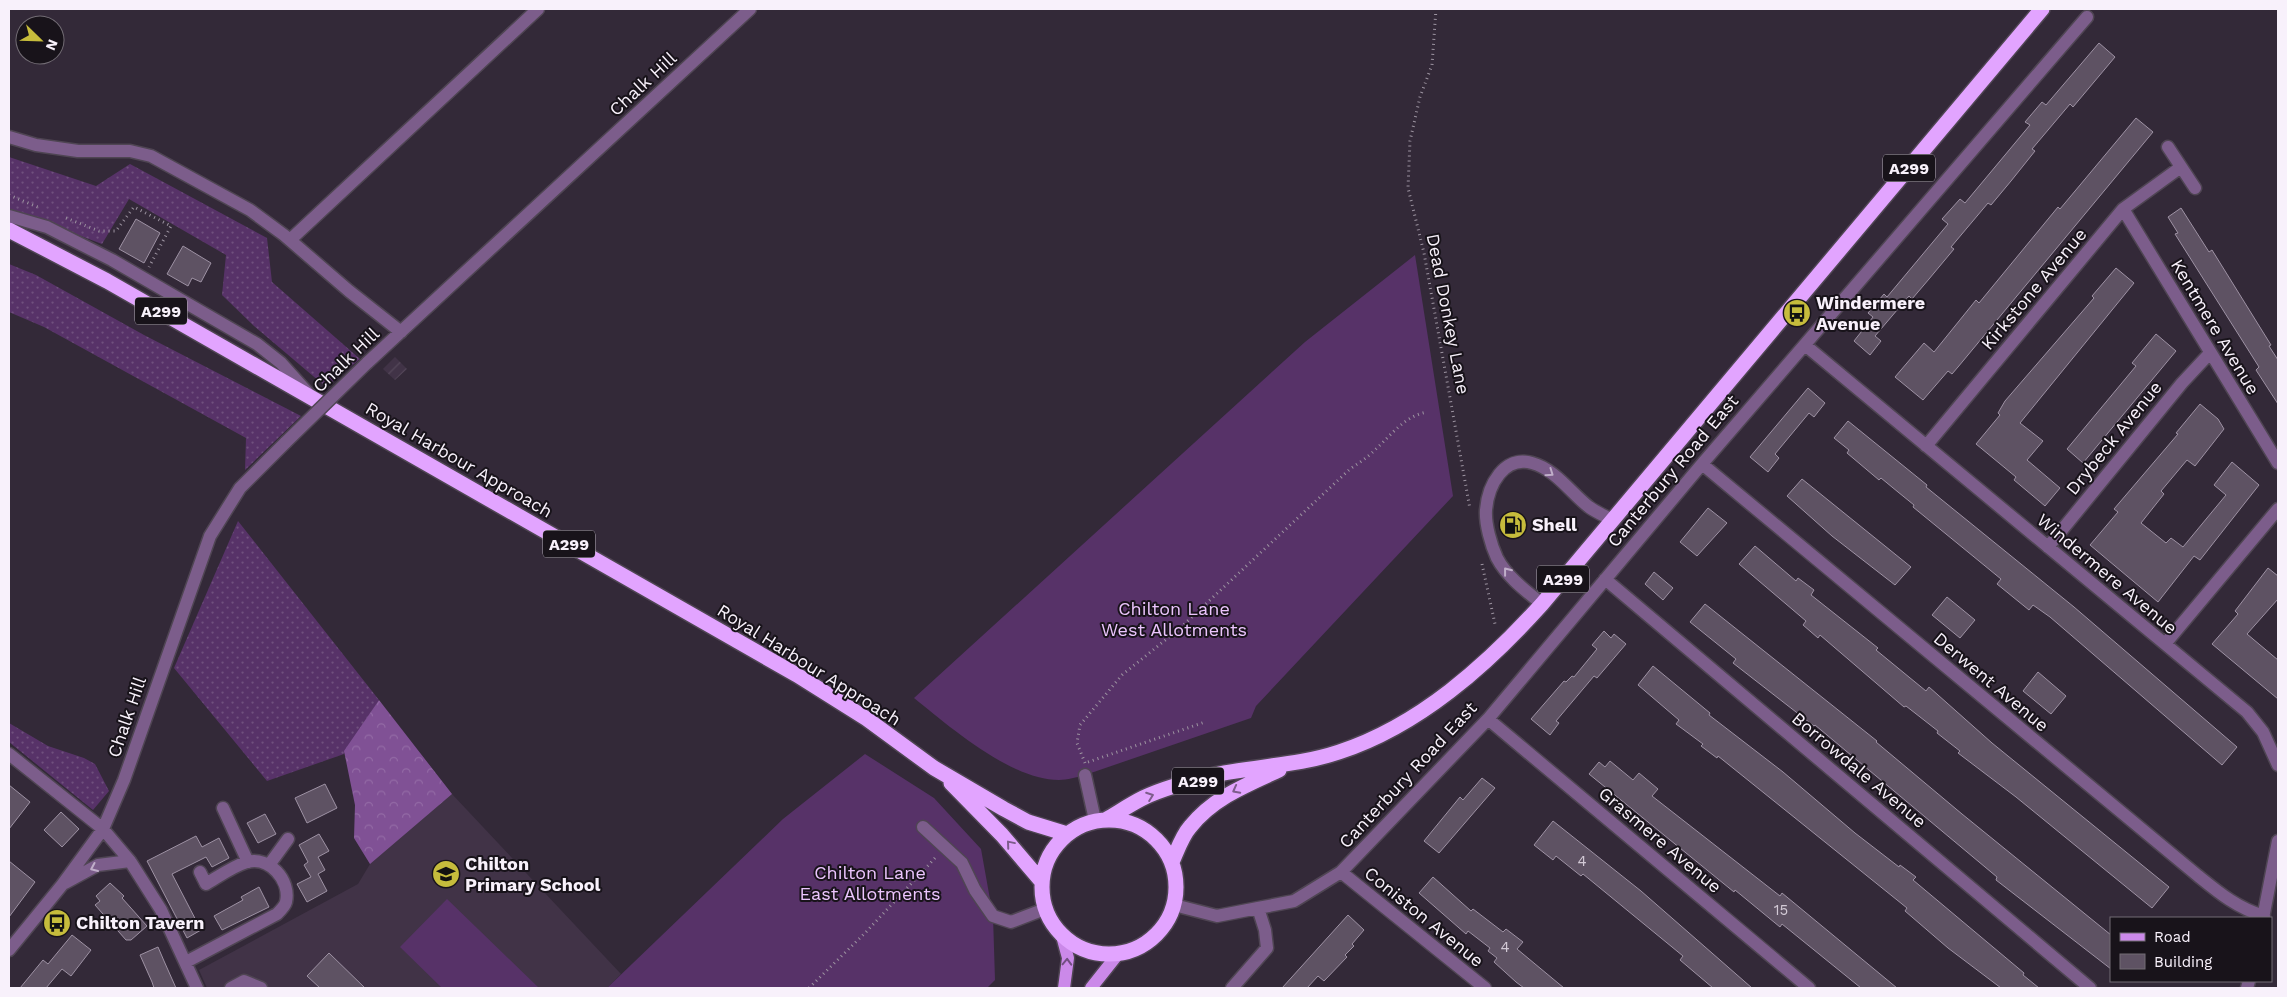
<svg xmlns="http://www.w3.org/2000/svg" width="2287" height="997" viewBox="0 0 2287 997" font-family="'Work Sans',sans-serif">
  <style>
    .built { fill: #413347 }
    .industrial { fill: url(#industrial-furrows) }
    .grass { fill: url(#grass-dots) }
    .forest { fill: url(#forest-crowns) }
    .garden { fill: #573268 }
    .building { fill: #5e5263; stroke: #9e92a4 }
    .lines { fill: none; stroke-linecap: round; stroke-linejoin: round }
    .minor-casing { stroke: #4f4553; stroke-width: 15 }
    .major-casing { stroke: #4f4553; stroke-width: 15 }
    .highway-casing { stroke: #4f4553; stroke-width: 18 }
    .path { stroke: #9d94a1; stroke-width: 3; stroke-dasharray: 1 4; stroke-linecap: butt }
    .minor { stroke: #7c5d8b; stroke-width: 12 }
    .major { stroke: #cb89e9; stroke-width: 12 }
    .highway { stroke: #e2a4ff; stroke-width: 15 }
    .minor-bridge-casing { stroke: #4f4553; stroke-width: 15; stroke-linecap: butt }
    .minor-bridge { stroke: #7c5d8b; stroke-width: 12 }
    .oneway { stroke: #c0aec9 }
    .oneway2 { stroke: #7d5c8c }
    .oneway3 { stroke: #724e82 }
    .labels { text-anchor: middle; stroke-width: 4; stroke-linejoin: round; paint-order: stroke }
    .number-label { font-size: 15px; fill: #d2c9d5 }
    .shield { fill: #18131a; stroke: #b5aeb8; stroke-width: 1 }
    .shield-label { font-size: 16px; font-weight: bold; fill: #f8f1fb }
    .street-label { font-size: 18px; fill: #f8f1fb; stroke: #18131a }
    .poi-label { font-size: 18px; font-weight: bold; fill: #f8f1fb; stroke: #18131a; text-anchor: start }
    .park-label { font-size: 18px; fill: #ecc5fe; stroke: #18131a }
  </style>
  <defs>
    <pattern id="industrial-furrows" width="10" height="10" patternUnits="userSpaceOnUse" patternTransform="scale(1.25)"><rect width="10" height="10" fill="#413347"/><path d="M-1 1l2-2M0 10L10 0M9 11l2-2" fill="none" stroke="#544759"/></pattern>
    <pattern id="grass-dots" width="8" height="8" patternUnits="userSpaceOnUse" patternTransform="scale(1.25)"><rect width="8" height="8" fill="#573268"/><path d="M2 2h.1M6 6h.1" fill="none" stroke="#70507e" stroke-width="1.8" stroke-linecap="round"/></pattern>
    <pattern id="forest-crowns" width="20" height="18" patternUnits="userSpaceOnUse" patternTransform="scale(1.25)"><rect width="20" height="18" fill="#805195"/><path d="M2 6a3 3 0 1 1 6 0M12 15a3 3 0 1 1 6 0" fill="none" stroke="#936aa5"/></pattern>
  </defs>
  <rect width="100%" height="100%" fill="#332938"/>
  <path class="built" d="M420 753 452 794 621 974 607 988H207L199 970 358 884 370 864 354 838Z"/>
  <path class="industrial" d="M395 357 407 369 395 380 383 369Z"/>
  <path class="grass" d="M9 157 96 186 130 164 267 238 272 282 360 359 326 387 254 326 222 295 226 255 129 199 102 244 9 209Z
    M9 264 36 275 144 335 301 416 245 470 246 438 44 327 9 312Z
    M238 521 379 700 344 754 267 781 174 668Z
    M9 723 48 746 84 758 95 764 109 791 93 810 9 742Z"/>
  <path class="forest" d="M379 700 452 794 370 864 354 838 355 805 344 751Z"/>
  <path class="garden" d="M1415 255 1453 496 1256 706 1251 718 1085 775C1077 777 1067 780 1059 780 1011 780 950 727 914 698L1305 342Z
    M865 754 934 798 981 849 993 916 995 980 987 988H607L783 819Z
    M447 899 539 988H442L400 947Z"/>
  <path class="building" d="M2099 43 2115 57 2073 107 2070 104 2032 149 2035 151 2011 181 1991 205 1988 203 1951 247 1954 249 1929 279 1912 299 1909 296 1875 336 1881 341 1870 355 1854 341 1873 317 1868 313 1884 294 1887 297 1948 224 1942 219 1960 199 1965 203 2030 125 2025 122 2042 102 2046 105Z
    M2136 118 2153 132 1958 367 1952 374 1948 371 1923 400 1895 377 1924 343 1934 352 1976 300 1979 303 2058 207 2060 209Z
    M2181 208 2209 252 2212 250 2271 345 2269 346 2278 360V404L2256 370 2259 367 2175 234 2178 233 2168 217Z
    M136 219 160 233 144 263 119 249Z
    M183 246 211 263 201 282 192 278 188 286 167 274Z
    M2116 268 2134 283 2020 423 2043 441 2027 460 2060 488 2045 506 2014 480 2016 477 1976 444 2000 415 1998 413 2005 401 2094 298 2092 296Z
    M2156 334 2176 351 2083 463 2067 449 2136 366 2132 363Z
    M1808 388 1825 403 1814 417 1809 413 1775 454 1779 458 1768 472 1750 457Z
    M2200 404 2218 419 2224 429 2195 466 2187 460 2161 491 2164 494 2141 523 2166 543 2171 538 2183 547 2226 495 2214 485 2232 462 2259 485 2200 560 2194 556 2158 602 2090 545 2118 512 2114 509 2178 434 2176 433Z
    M1848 421 1927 485 1926 487 2074 607 2237 747 2222 765 2050 617 2033 605 2029 610 1997 584 2001 579 1913 507 1914 505 1898 492 1881 478 1879 480 1847 453 1849 450 1834 438Z
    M1802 479 1911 567 1895 585 1832 536 1787 496Z
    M1708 508 1727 523 1697 556 1680 542Z
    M1755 546 1796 581 1798 578 1814 590 1811 595 1878 648 1876 650 1926 691 1929 687 1992 743 2169 887 2152 908 2016 797 1958 753 1960 751 1937 733 1938 731 1906 706 1904 707 1820 635 1818 638 1803 625 1806 621 1739 564Z
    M2268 568 2278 576V599L2247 634 2278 660V699L2212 644 2238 614 2235 611Z
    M1654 572 1673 588 1663 600 1645 584Z
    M1947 597 1975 620 1960 638 1932 615Z
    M1705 604 1877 741 1876 742 1962 814 2111 935V969L1996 880 1997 877 1815 725 1814 726 1733 663 1736 659 1690 622Z
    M1604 631 1611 638 1614 634 1626 644 1597 678 1594 676 1556 721 1559 723 1550 735 1531 719 1564 681 1566 682 1572 676 1574 677 1597 649 1592 645Z
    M1653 666 1710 713 1709 715 1783 772 1855 833 1899 867 1900 865 1916 877 1913 880 2024 973 2023 975 2039 988H2001L1948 948 1905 911 1907 908 1718 756 1717 758 1701 746 1703 744 1676 724 1679 720 1638 685Z
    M2038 672 2066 696 2051 714 2023 691Z
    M1610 761 1633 780 1639 773 1658 789 1652 796 1780 896 1782 893 1897 988H1861L1782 924 1780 927 1735 890 1734 892 1589 774 1599 762 1605 767Z
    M1482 778 1495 788 1439 853 1424 841 1460 797 1463 800Z
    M325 784 337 808 307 823 295 798Z
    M9 785 30 802 9 829Z
    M61 812 79 829 62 847 44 830Z
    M265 814 276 834 258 843 247 823Z
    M1553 821 1641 891 1752 988H1713L1680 960 1683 956 1583 874 1581 876 1556 856 1553 860 1534 845Z
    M319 834 329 851 318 857 325 870 318 874 327 891 307 902 297 884 311 877 304 865 308 862 299 845Z
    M196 836 202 847 219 838 229 858 212 867 206 857 172 874 201 930 187 938 147 861Z
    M9 861 35 882 9 917Z
    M1433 877 1471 911 1473 909 1503 932 1506 929 1523 942 1517 949 1564 988H1524L1516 982 1494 962 1497 958 1488 951 1490 948 1468 931 1466 934 1419 893Z
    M110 883 124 896 122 898 147 926 131 940H126L95 905 100 901 96 896Z
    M259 887 269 907 222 930 214 916 243 900 241 897Z
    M1348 915 1364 930 1352 944 1354 946 1345 955 1347 957 1324 981 1318 976 1307 988H1282Z
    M72 935 91 950 71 976 62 969 46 988H20L43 960 48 964Z
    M158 947 164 961 176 988H154L152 982 140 955Z
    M329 953 365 988H320L307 976Z"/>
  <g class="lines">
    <g class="minor-casing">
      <path id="minor" d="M9 137 36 145 78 151H130L151 156 250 210 284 235 349 291 401 332
        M2168 147 2195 188
        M2123 209 2278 463
        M9 216 47 227 112 260 257 344 281 363 307 392
        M290 240 538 9
        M1805 345 2247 712 2263 732 2278 765
        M367 363 750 9
        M1926 446 2123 209 2181 167
        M1702 464 2197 875C2218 892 2237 908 2264 916
        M2048 547 2182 383 2210 353
        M1605 579 2090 988
        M1542 604C1526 591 1507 577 1497 558 1491 545 1485 524 1486 510 1488 485 1504 455 1532 463 1555 469 1571 493 1589 507 1596 512 1605 516 1612 520
        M2165 644 2278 509
        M1488 719 1809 988
        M9 754 103 829 130 861 161 910 197 988
        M1085 775 1095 820
        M223 808 248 862
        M923 827 962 863 975 890 993 916 1011 922 1045 909
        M269 865 288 839
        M1341 872 1485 988
        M65 883 98 865 130 861
        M1174 905 1217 916 1258 908 1294 901 1341 872 1488 719 1702 464 2087 17
        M2263 918 2278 841
        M9 950 62 885 103 829 124 780 210 536 240 488 286 442
        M186 962 277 914C280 911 285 906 286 902 291 880 269 856 247 862 233 866 218 877 206 884L200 872
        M231 988 244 981 261 988
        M1232 988 1267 948 1265 930 1258 908
        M2247 988 2249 981"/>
    </g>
    <g class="major-casing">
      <path id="major" d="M1062 936 1068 958 1064 988
        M1091 988 1118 954"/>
    </g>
    <g class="highway-casing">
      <path id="highway" d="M9 230 107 281 797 675 867 719 934 768 1004 809 1028 822 1067 834
        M951 783 1002 835 1042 882
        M1107 819C1119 812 1131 804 1143 798 1161 789 1198 779 1219 774 1259 766 1300 765 1339 752 1419 726 1487 665 1542 604L2042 9
        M1042 887a67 67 0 1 1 134 0a67 67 0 1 1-134 0Z
        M1172 862C1177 851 1182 836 1190 827 1213 798 1246 785 1279 770"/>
    </g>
    <path class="path" d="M1436 9 1432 65 1420 97 1410 141 1408 188 1424 253 1470 509
      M9 195 40 208
      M66 218 99 231H116L134 207 171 226 149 267
      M1482 564 1495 624
      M1088 762 1205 722
      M1085 763 1077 743 1080 725 1122 675 1179 629 1350 469C1359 463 1368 457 1376 449 1392 434 1405 416 1427 412
      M809 988 866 932 936 857"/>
    <use href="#minor" class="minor"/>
    <use href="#major" class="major"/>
    <use href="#highway" class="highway"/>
    <g class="minor-bridge-casing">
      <path id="minor-bridge" d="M286 442 367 363"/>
    </g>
    <use href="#minor-bridge" class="minor-bridge"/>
  </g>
  <defs><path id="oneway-chevron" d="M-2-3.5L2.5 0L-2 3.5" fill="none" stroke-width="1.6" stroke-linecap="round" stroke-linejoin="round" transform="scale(1.25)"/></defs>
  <g class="oneway">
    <use href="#oneway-chevron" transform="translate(1550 473) rotate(35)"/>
    <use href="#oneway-chevron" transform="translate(1507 571) rotate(-128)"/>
    <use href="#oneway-chevron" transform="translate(94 868) rotate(156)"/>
  </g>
  <g class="oneway2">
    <use href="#oneway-chevron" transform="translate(1236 790) rotate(152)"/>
    <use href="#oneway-chevron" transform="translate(1150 796) rotate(-20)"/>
    <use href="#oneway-chevron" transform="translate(1010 844) rotate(-130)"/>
  </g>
  <use class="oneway3" href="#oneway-chevron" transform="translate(1067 962) rotate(-88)"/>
  <defs>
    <g id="bus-disc" transform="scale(1.4375)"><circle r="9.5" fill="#c6bc3c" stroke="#18131a"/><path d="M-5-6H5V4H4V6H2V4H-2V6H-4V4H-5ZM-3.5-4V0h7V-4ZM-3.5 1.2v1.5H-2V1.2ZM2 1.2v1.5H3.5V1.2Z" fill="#111"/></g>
    <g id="fuel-disc" transform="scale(1.4375)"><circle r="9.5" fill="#c6bc3c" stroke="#18131a"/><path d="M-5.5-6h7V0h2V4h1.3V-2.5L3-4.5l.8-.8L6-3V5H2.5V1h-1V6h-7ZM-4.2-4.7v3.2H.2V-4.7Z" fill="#111"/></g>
    <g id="school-disc" transform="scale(1.4375)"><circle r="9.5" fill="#c6bc3c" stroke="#18131a"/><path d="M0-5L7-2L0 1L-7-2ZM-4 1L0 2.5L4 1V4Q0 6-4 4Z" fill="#111"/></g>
  </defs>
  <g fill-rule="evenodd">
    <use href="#bus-disc" x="1797" y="313"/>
    <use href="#fuel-disc" x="1513" y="525"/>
    <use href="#school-disc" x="446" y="874"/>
    <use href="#bus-disc" x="57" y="923"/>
  </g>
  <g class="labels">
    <g class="number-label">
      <text x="1582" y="866">4</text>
      <text x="1781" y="915">15</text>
      <text x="1505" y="952">4</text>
    </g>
    <g class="shield">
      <rect x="1883" y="154.5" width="52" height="27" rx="4"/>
      <rect x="135" y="297.5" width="52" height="27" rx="4"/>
      <rect x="543" y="530.5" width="52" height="27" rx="4"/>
      <rect x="1537" y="565.5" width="52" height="27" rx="4"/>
      <rect x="1172" y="767.5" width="52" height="27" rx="4"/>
    </g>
    <g class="shield-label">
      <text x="1909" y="174">A299</text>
      <text x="161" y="317">A299</text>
      <text x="569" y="550">A299</text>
      <text x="1563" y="585">A299</text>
      <text x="1198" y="787">A299</text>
    </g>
    <g class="street-label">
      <text transform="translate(643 84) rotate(-43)" y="6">Chalk Hill</text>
      <text transform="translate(2034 289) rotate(-50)" y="6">Kirkstone Avenue</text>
      <text transform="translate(1448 314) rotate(79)" y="6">Dead Donkey Lane</text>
      <text transform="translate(2215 327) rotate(59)" y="6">Kentmere Avenue</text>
      <text transform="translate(346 360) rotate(-44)" y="6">Chalk Hill</text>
      <text transform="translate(2114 438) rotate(-51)" y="6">Drybeck Avenue</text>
      <text transform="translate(459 460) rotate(30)" y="6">Royal Harbour Approach</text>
      <text transform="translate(1673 471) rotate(-50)" y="6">Canterbury Road East</text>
      <text transform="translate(2107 574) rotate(40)" y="6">Windermere Avenue</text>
      <text transform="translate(809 665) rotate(32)" y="6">Royal Harbour Approach</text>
      <text transform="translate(1991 682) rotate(40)" y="6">Derwent Avenue</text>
      <text transform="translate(127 717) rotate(-71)" y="6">Chalk Hill</text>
      <text transform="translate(1859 770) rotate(40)" y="6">Borrowdale Avenue</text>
      <text transform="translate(1408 775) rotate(-47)" y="6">Canterbury Road East</text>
      <text transform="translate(1660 840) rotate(40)" y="6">Grasmere Avenue</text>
      <text transform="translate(1424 917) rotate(39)" y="6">Coniston Avenue</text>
    </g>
    <g class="poi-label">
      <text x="1816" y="309">Windermere<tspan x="1816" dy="21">Avenue</tspan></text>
      <text x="1532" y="531">Shell</text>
      <text x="465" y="870">Chilton<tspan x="465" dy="21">Primary School</tspan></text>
      <text x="76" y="929">Chilton Tavern</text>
    </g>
    <g class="park-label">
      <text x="1174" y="615">Chilton Lane<tspan x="1174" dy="21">West Allotments</tspan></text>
      <text x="870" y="879">Chilton Lane<tspan x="870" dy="21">East Allotments</tspan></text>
    </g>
  </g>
  <rect width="2287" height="997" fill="none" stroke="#f8f1fb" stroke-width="20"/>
  <rect x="2110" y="917" width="162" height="65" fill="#18131a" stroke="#726c74"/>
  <rect x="2120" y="933" width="25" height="8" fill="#cb89e9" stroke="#726c74"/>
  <text x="2154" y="942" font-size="15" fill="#f8f1fb">Road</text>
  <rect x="2120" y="954" width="25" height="15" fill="#5e5263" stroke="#726c74"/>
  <text x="2154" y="967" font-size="15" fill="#f8f1fb">Building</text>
  <g transform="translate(40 40) rotate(113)"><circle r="24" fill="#18131a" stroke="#726c74"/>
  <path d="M0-4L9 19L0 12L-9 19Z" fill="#c6bc3c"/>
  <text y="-8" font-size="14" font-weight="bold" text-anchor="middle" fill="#f8f1fb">N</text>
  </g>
</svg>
